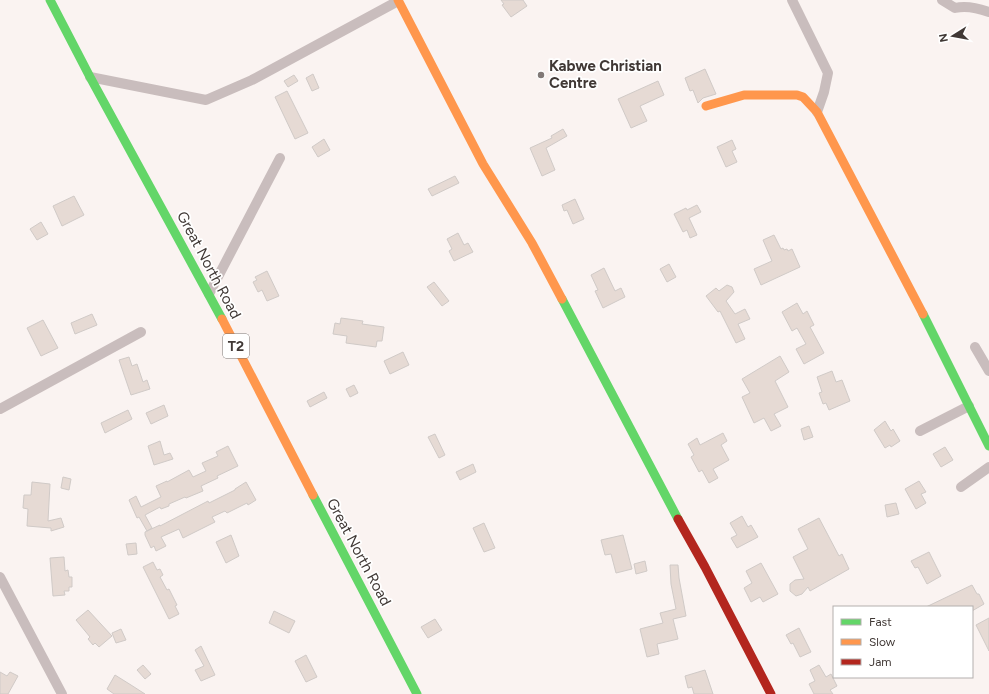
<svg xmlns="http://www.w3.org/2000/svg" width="989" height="694" viewBox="0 0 989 694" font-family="Figtree,sans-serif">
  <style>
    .building { fill: #e6dad4; stroke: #d0cac7 }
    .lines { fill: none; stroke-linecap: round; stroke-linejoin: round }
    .street { stroke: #c9bdbd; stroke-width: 10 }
    .fast { stroke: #63d668; stroke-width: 9 }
    .slow { stroke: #ff974d; stroke-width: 9 }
    .jam { stroke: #b3261e; stroke-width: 9 }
    .poi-dot { fill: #817977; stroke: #fff; stroke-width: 1.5 }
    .labels { text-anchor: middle; stroke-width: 3.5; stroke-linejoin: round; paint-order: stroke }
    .shield { fill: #fff; stroke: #797472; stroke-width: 1 }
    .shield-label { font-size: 14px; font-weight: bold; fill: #403835 }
    .poi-label { font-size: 15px; font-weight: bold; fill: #403835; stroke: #fff; text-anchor: start }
    .street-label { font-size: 15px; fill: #403835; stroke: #fff }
  </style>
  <rect width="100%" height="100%" fill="#faf3f1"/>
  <path class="building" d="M501 0H523L527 6 511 17 502 5 504 4Z
    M705 69 716 94 703 98 698 103 693 90 690 91 685 78Z
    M313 74 319 88 312 91 306 78Z
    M294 75 298 81 288 87 284 81Z
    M658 81 664 95 640 106 647 121 631 128 618 99Z
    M287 91 308 133 295 139 275 97Z
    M563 129 567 136 546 148 555 170 542 176 530 148 552 138 551 136Z
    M324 139 330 150 318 157 312 147Z
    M732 140 736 149 732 151 737 162 726 167 717 147Z
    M455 176 459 183 432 196 428 189Z
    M74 196 84 215 62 226 53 206Z
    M575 199 584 219 573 224 567 210 564 211 562 205Z
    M697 205 701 212 689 218 697 235 690 238 687 230 683 232 674 214 686 208 687 210Z
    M41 222 48 234 37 240 30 229Z
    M458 233 464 245 468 243 473 252 454 261 449 251 452 249 447 239Z
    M774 235 781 249 783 248 784 250 787 249 788 251 792 249 800 267 761 285 754 269 772 261 763 240Z
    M669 264 676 277 667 282 660 269Z
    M604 268 615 291 621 288 625 297 603 308 595 291 598 290 591 275Z
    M267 271 279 296 267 301 262 290 258 292 253 282 257 280 255 277Z
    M434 282 449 301 442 306 427 287Z
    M727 285 732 287 734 292 726 301 735 314 745 309 750 319 738 324 745 339 736 343 720 311 718 312 706 296 716 288 719 291Z
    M797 303 803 314 807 311 814 325 810 327 824 353 804 364 796 349 806 344 797 328 792 331 782 312Z
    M92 314 97 325 75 334 71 323Z
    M341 318 363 321 362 324 384 327 382 341H377L376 347 346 343 347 336 333 334 335 323 340 324Z
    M43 320 58 348 41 356 27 328Z
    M403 352 409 365 390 374 384 361Z
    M780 356 789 372 775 381 788 407 774 414 781 426 771 431 764 418 754 423 742 397 750 393 742 379Z
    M129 357 132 366 137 364 143 382 147 380 150 389 131 395 119 360Z
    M832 371 836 382 842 380 850 401 829 410 826 403 823 404 819 393 822 392 817 377Z
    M354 385 358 393 350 397 346 389Z
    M324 392 327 398 310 407 307 401Z
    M164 405 168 416 151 424 146 413Z
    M128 410 132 419 105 433 101 423Z
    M885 421 891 431 893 429 900 441 891 447 890 445 885 448 874 430Z
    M809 426 813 437 804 440 801 429Z
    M723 433 727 441 721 445 729 460 713 469 718 478 709 483 702 470 699 472 691 457 694 455 688 444 697 438 700 445Z
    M435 434 445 455 439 458 428 437Z
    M160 441 164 455 170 453 173 459 154 465 148 446Z
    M228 446 238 466 217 476 218 478 201 486 203 491 186 498 185 497 169 504V506L161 509 160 507 145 515 152 528 147 531 160 525V526L208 501 209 503 235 490V489L246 482 256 500 248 505 247 503 227 513 225 511 212 517 215 522 183 538 179 529 161 537 166 546 156 551 154 546 151 548 145 535V532L147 531 139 517 137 518 129 500 136 496 141 507 161 497 156 486 167 481V482L189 470 193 477 206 471 202 463 218 456 216 452Z
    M945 447 953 460 941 467 933 454Z
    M473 464 476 472 460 480 456 472Z
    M63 477 71 479 69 490 61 488Z
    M919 481 926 492 921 494 926 503 916 509 905 489Z
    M32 482 50 484 48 521 61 518 64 527 51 531V528L27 526 28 509 23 508 24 495H31Z
    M896 503 899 514 887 517 885 505Z
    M742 516 748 527 751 525 758 537 737 548 731 538 737 535 730 523Z
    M819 518 839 556 842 554 849 569 810 591 808 587 802 594 796 596 790 591V584L795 580 804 579 793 557 808 549 798 529Z
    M484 523 495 548 484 552 473 528Z
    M231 535 239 556 226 563 216 542Z
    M623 535 632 569 616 573 611 554 605 555 601 540Z
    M136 543 137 554 128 555 126 544Z
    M929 552 941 576 927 584 918 567 915 568 911 561Z
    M64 557 65 571 68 570 69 577H72V587H69V591H64L65 595 53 596 50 558Z
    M645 561 647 571 636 574 634 564Z
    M153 562 157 570 160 569 163 575 160 577 167 590 169 589 177 605 175 606 179 614 169 619 143 567Z
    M761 563 778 594 763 602 760 597 751 602 744 588 752 583 746 571Z
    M670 565H678L679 578 686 616 673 619 678 639 657 644 659 654 647 657 640 629 663 623 660 613 676 609 671 584Z
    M972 585 977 594H979L984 604 972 611V607H926Z
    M88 610 112 636 99 647 95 643 93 645 88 639 90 637 76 620Z
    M274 611 295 621 289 633 269 623Z
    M989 618V651L976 625Z
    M435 619 442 630 428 638 421 627Z
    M799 628 811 652 800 657 793 643 791 644 786 635Z
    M121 629 126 640 116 643 112 633Z
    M201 646 215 675 201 681 195 670 204 666 195 650Z
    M306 655 317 677 306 682 295 661Z
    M143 665 151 674 145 679 137 670Z
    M819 665 826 677 831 674 837 686 830 690 833 694H814L809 684 815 681 810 670Z
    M705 670 713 694H694L692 687 688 688 685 676Z
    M0 672 7 676 10 672 18 676 8 694H0Z
    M115 675 131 685 145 694H114L107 689Z"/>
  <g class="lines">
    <path class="street" d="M792 0 828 73 824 92 817 112
      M942 0 955 8C967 5 978 8 989 12
      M90 77 206 100 252 80 398 1
      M209 294 280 158
      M975 347 989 371
      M0 409 141 332
      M920 431 969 406
      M961 487 989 467
      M0 577 62 694"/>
    <path class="fast" d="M50 0 90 77 222 319
      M562 299 678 519
      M923 314 989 446
      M313 495 417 694"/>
    <path class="slow" d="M398 0 483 164 532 243 562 299
      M706 106 744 95H797L803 97 817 112 923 314
      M222 319 313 495"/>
    <path class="jam" d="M678 519 705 567 771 694"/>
  </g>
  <circle class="poi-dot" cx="541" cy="75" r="4"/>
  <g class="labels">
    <rect class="shield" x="223" y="334" width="26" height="24" rx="3"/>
    <g class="shield-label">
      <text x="236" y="351">T2</text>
    </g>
    <g class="poi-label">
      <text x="549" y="71">Kabwe Christian<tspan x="549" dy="17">Centre</tspan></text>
    </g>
    <g class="street-label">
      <text transform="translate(209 265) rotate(62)" y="5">Great North Road</text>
      <text transform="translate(359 552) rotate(62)" y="5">Great North Road</text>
    </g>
  </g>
  <rect x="833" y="606" width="140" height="72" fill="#ffffff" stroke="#b3afae"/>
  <rect x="841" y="619" width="20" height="6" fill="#63d668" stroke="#b3afae"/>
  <text x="869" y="626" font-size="12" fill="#403835">Fast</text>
  <rect x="841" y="639" width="20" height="6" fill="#ff974d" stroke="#b3afae"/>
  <text x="869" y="646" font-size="12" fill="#403835">Slow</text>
  <rect x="841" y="659" width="20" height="6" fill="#b3261e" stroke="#b3afae"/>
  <text x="869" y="666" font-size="12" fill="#403835">Jam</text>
  <g transform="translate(953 36) rotate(259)" stroke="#ffffff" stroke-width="3" paint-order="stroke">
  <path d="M0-3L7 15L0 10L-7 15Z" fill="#403835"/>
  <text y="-6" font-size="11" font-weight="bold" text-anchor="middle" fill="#403835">N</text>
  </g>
</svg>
